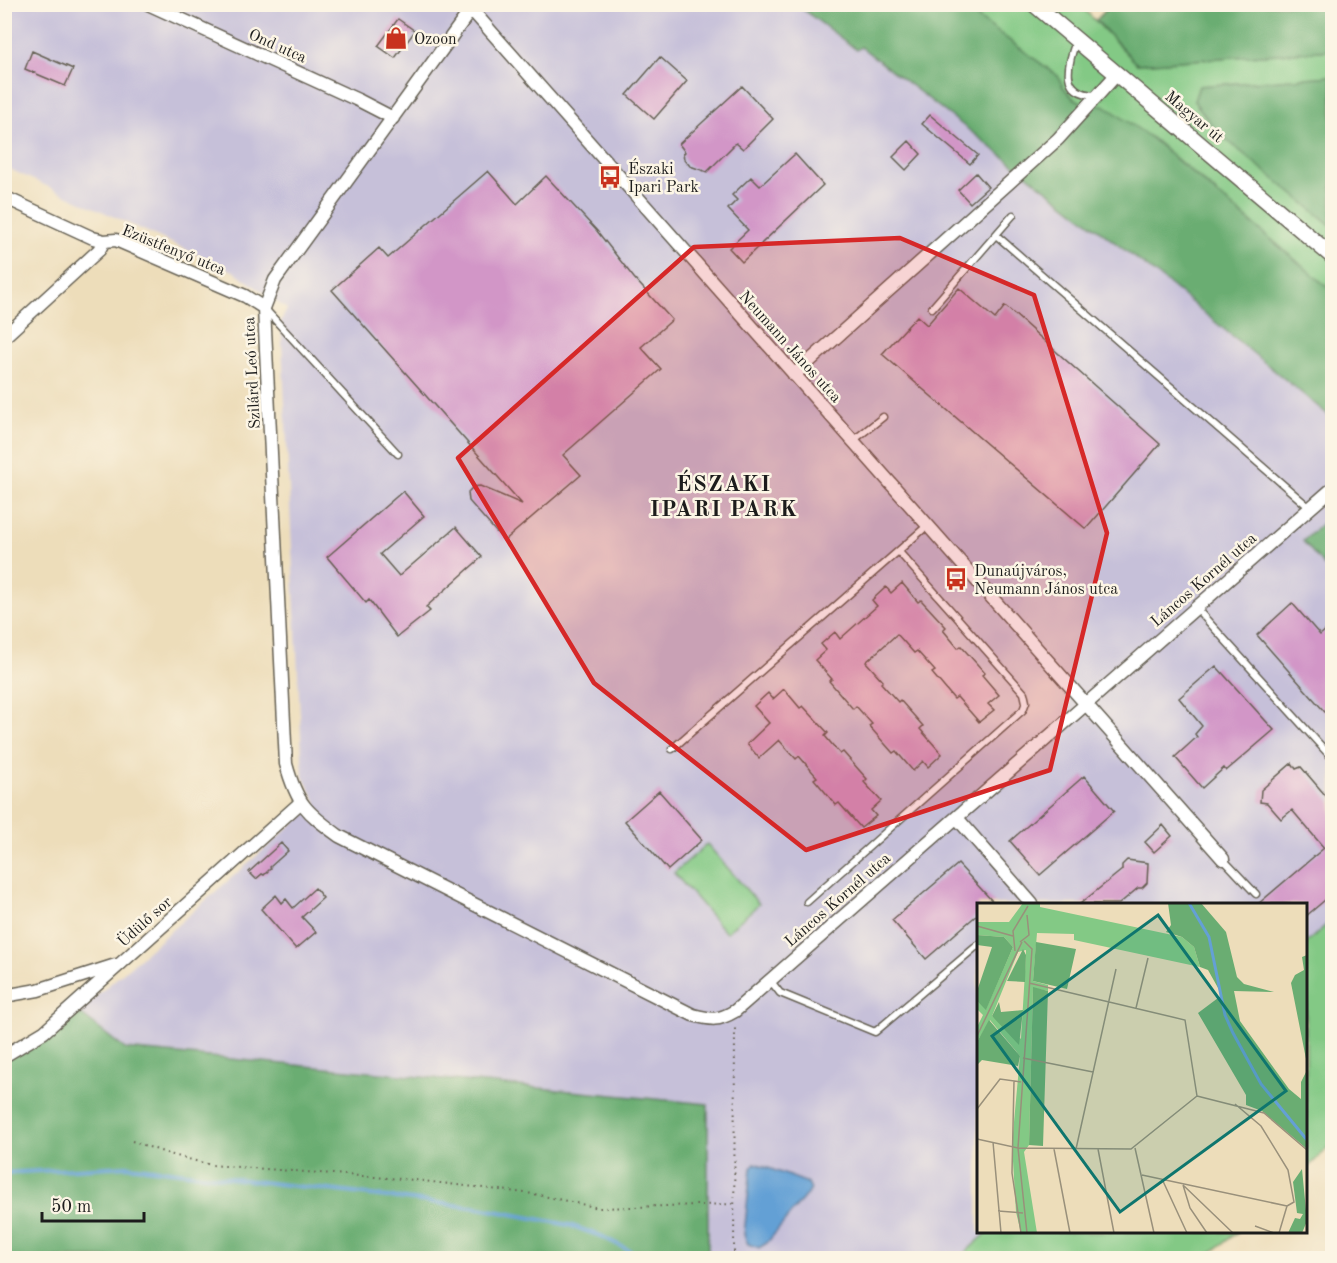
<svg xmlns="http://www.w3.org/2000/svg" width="1337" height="1263" viewBox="0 0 1337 1263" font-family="'Old Standard TT',serif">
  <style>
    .industrial { fill: #c6c0d9 }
    .green { fill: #83c985; stroke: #507250; stroke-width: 1.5 }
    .forest { fill: #6aad72; stroke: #436447; stroke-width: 1.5 }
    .water { fill: #64a0d5; stroke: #405e78; stroke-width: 1.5 }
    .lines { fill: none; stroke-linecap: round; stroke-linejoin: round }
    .stream { stroke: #64a0d5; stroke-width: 4 }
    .building { fill: #d296c7 }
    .service-casing { stroke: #656053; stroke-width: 9 }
    .minor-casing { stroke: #656053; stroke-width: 15 }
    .tertiary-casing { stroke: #656053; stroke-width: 18 }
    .path { stroke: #656053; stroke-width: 2; stroke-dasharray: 1.5 4.5; stroke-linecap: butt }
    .service { stroke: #fff; stroke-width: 6 }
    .minor { stroke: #fff; stroke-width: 12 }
    .tertiary { stroke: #fff; stroke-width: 15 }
    .marked { fill: #d62828; fill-opacity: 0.2; stroke: #d62828; stroke-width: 4.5; stroke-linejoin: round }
    .labels { text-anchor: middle; stroke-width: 5; stroke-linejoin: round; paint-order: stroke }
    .poi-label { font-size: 16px; fill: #1c1c1c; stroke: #fcf5e5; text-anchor: start }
    .street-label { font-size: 16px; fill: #1c1c1c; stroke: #fcf5e5 }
    .district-label { font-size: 22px; font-weight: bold; letter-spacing: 1.5px; fill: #1c1c1c; stroke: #fcf5e5 }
    .inset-river { fill: none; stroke: #64a0d5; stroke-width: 3 }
    .inset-road { fill: none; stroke: #99907b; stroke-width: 1.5 }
    .view { fill: #0f766e; fill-opacity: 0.15; stroke: #0f766e; stroke-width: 3 }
    .inset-edge { fill: none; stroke: #1c1c1c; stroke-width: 3 }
  </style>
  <rect width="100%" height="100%" fill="#fcf5e5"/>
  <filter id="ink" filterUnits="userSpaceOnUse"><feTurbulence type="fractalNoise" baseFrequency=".0167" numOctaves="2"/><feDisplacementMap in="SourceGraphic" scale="12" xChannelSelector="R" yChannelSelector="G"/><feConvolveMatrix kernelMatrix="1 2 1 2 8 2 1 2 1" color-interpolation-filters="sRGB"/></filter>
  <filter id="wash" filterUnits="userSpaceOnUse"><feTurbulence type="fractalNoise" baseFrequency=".008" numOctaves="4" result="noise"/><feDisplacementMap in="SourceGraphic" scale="24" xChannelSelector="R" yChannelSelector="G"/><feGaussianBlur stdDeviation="1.35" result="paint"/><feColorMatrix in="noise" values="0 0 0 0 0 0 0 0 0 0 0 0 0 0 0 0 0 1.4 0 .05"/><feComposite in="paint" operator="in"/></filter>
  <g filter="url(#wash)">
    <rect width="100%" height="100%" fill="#edddba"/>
    <path class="industrial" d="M5 5H797L856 50 861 47 1169 284 1332 418V515L1303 541 1332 575V920L1306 943V904H978V1232H988L959 1258H708V1104L124 1049 78 1012 317 803 303 777 281 321 287 309 233 271 5 167Z"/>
    <path class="green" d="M961 5H1080L1137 64 1332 50V76L1199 86 1194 101 1218 132 1332 226V291L1152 138 1073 98 1063 87 1058 76Z
      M707 844 759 904 726 933 674 873Z
      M1332 920V1144L1306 1169V943Z
      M988 1232H1238L1204 1258H959Z"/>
    <path class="forest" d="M1112 4 1332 5V50L1137 64 1096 20Z
      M797 5H961L1058 76 1063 87 1073 98 1085 104 1104 105 1151 138 1332 291V418L1169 284 861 47 857 50Z
      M1332 76V226L1217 132 1194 101 1199 86Z
      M1332 515V575L1303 541Z
      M78 1012 125 1049 708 1104V1258H5V1059Z"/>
    <path class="water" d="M755 1163 808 1183 811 1189 767 1243 759 1248 748 1244 744 1235 751 1168Z"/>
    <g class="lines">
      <path class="stream" d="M4 1173 128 1166 479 1208 569 1225 601 1236 644 1258"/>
    </g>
    <g id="blocks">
      <path class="building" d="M398 19 415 31 395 58 378 46Z
        M32 51 73 69 65 86 25 69Z
        M660 57 687 81 654 119 627 95Z
        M742 86 773 119 743 149 736 143 707 172 690 166 684 159 683 154 685 152 679 144Z
        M930 115 978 155 970 164 922 124Z
        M909 141 921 154 906 170 893 157Z
        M795 154 823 185 742 262 729 248 748 230 728 209 737 200 732 195 751 177 760 186Z
        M488 171 517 204 546 176 597 231 634 278 672 320 641 347 661 369 563 455 581 475 504 541 469 501 468 492 473 487 480 486 522 504 332 290 379 248 388 258Z
        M976 173 988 187 970 203 958 190Z
        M959 288 995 319 1005 306 1160 444 1086 529 882 354 917 316 927 325Z
        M403 491 424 516 380 554 399 576 456 527 482 557 426 607 430 611 397 637 369 600 366 603 327 557Z
        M902 583 918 602 921 600 946 627 943 630 958 648 961 646 985 673 982 675 999 695 988 704 994 710 979 722 957 697 954 699 932 673 935 671 917 651 914 653 897 634 866 662 883 681 881 683 898 702 900 700 923 726 920 729 942 754 928 767 923 761 913 771 896 751 893 753 869 726 872 724 856 706 853 709 829 681 832 679 815 660 826 650 821 644 835 632 840 639 877 606 872 600 886 587 891 593Z
        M1292 603 1320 635 1326 630 1332 637V720L1257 635Z
        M1216 666 1274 730 1226 771 1224 768 1202 788 1175 757 1197 737 1195 734 1202 726 1179 698Z
        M784 689 800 708 803 706 828 733 825 736 840 754 843 752 867 779 864 782 881 801 871 810 876 816 861 828 839 803 836 805 814 779 817 777 799 756 796 759 779 740 759 758 747 744 769 723 754 706 768 693 773 699Z
        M1292 763 1296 769 1301 767 1332 803V894L1305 917V904H1258L1324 848 1292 810 1281 819 1267 803 1260 802 1261 790Z
        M1084 776 1114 811 1040 875 1010 841Z
        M659 791 702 840 668 870 625 821Z
        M1163 825 1172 836 1154 852 1145 842Z
        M281 843 288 851 270 867 271 868 264 875 262 874 256 879 249 872Z
        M1127 860 1148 863 1147 883 1142 888H1138L1119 904H1080L1122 870V865Z
        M958 864 995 904H978V914L926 959 892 920Z
        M315 888 323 898 302 917 316 932 296 949 261 909 276 895 282 903 286 899 293 908Z"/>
    </g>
  </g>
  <g filter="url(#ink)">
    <use href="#blocks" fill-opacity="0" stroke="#656053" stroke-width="1.5"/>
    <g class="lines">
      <g class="service-casing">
        <path id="service" d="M1076 41C1067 66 1060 93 1095 95
          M996 235 1310 508
          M932 308 1013 215
          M266 310 398 454
          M854 440 883 417
          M1196 608 1332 758
          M672 749 928 525
          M1223 859 1256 894
          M807 902 1023 710 1026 702 1024 693 899 552
          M770 980 780 993 875 1032 978 945"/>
      </g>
      <g class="minor-casing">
        <path id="minor" d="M148 4 360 101 393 118
          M475 4 275 280 264 308 286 764C297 804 306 812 339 836L693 1015C712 1020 718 1021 735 1011L1332 489
          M471 9 1223 859
          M4 197 93 238 104 241 116 240 245 296 264 308
          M4 337 99 250 104 241
          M794 375 1058 139 1117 74
          M957 818 1032 904
          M4 996 38 990 116 965
          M4 1056 44 1032 300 803"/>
      </g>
      <g class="tertiary-casing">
        <path id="tertiary" d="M1034 4 1332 256"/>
      </g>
      <path class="path" d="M132 1141 169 1154 211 1165 415 1180 534 1194 599 1208 733 1204
        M734 1258 735 1026"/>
      <use href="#service" class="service"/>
      <use href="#minor" class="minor"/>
      <use href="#tertiary" class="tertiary"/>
    </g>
  </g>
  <path class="marked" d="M900 238 1034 295 1107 533 1050 770 806 850 594 683 458 458 694 247Z"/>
  <defs>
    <g id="shop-bare" transform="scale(1.8)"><path d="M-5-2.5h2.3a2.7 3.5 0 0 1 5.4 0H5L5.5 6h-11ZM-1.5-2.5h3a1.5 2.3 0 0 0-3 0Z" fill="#c8321e" stroke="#fcf5e5" stroke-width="2.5" paint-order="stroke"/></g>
    <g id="bus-bare" transform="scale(1.8)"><path d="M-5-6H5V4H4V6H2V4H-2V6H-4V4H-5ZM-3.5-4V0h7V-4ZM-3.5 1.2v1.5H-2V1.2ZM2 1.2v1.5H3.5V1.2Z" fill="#c8321e" stroke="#fcf5e5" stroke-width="2.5" paint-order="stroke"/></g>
  </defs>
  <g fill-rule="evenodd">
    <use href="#shop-bare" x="396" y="38"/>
    <use href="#bus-bare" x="610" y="177"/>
    <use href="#bus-bare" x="956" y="579"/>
  </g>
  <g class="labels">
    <g class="poi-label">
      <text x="414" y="44">Ozoon</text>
      <text x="628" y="174">Északi<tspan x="628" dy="18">Ipari Park</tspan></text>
      <text x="974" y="576">Dunaújváros,<tspan x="974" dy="18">Neumann János utca</tspan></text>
    </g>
    <g class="street-label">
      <text transform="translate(278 45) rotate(24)" y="6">Ond utca</text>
      <text transform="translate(1195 116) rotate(40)" y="6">Magyar út</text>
      <text transform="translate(174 249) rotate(22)" y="6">Ezüstfenyő utca</text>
      <text transform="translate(791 346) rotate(48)" y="6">Neumann János utca</text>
      <text transform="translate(251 373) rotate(-93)" y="6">Szilárd Leó utca</text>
      <text transform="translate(1203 579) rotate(-41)" y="6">Láncos Kornél utca</text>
      <text transform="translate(837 899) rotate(-41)" y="6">Láncos Kornél utca</text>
      <text transform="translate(144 921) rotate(-42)" y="6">Üdülő sor</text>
    </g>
    <g class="district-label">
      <text x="724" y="491">ÉSZAKI<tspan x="724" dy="25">IPARI PARK</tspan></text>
    </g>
  </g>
  <g transform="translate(977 903)">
    <rect width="330" height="330" fill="#edddba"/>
    <path d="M46 0H63V4L205 34 217 44 223 64 97 37V31L60 30 56 78 71 82V88L56 85 52 242 47 249 60 330H44L39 309 35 241 43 153 13 117 0 139V124L6 112 0 106V98L9 106 36 44 27 34 0 32V19H32ZM49 47V52L44 136 15 113 41 49Z" fill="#83c985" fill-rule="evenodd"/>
    <path d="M191 0H224L249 29 260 74 267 81 297 89 257 88 263 118 312 186 324 196V179L330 167V246L285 208 269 202V192L221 110 245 92 231 67 223 64 217 44 205 34 189 29 194 22ZM0 32 27 34 36 44 9 107 0 98V88L15 44 0 42ZM59 39 99 46 90 86 56 78ZM46 46 49 52 48 79 30 78ZM330 52V161L314 80 318 72 327 67 325 54ZM56 84 71 88 66 243 52 242ZM22 99 24 109 46 107 42 142 15 113ZM12 117 43 153 41 163 5 157 0 162V139ZM325 266 330 318 325 330H311L318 315 323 316 326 311 320 310 316 279Z" fill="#6aad72"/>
    <path class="inset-river" d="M212 0 232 34 248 112 256 130 284 181 330 237"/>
    <path class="inset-road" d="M0 23 36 33M47 38 55 46 41 245 50 330M43 39 52 32 50 12M38 48 36 28 51 3M52 80 208 117 220 193M159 105 171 55M0 133 45 39M46 155 116 169M37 178 35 270 44 330M220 193 287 210 330 247M258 201 284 223 311 267 317 299 310 303M0 206 23 176 44 179M0 236 41 245 154 246 220 193M16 239 24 330M158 245 177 330M77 246 93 330M99 246 139 66M121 246 137 330M165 272 310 303M185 276 210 330M206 282 256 330M206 282 213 305 230 330M21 308 46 310M278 323 297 330M302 330 310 303"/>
    <path class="view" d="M181 12 309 188 143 309 15 133Z"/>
    <rect width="330" height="330" class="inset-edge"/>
  </g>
  <rect width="1337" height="1263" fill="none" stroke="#fcf5e5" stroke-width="24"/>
  <path d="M42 1212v9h102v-9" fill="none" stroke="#1c1c1c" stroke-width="3"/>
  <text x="51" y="1212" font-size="18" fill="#1c1c1c" stroke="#fcf5e5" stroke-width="4.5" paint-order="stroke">50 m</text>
</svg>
